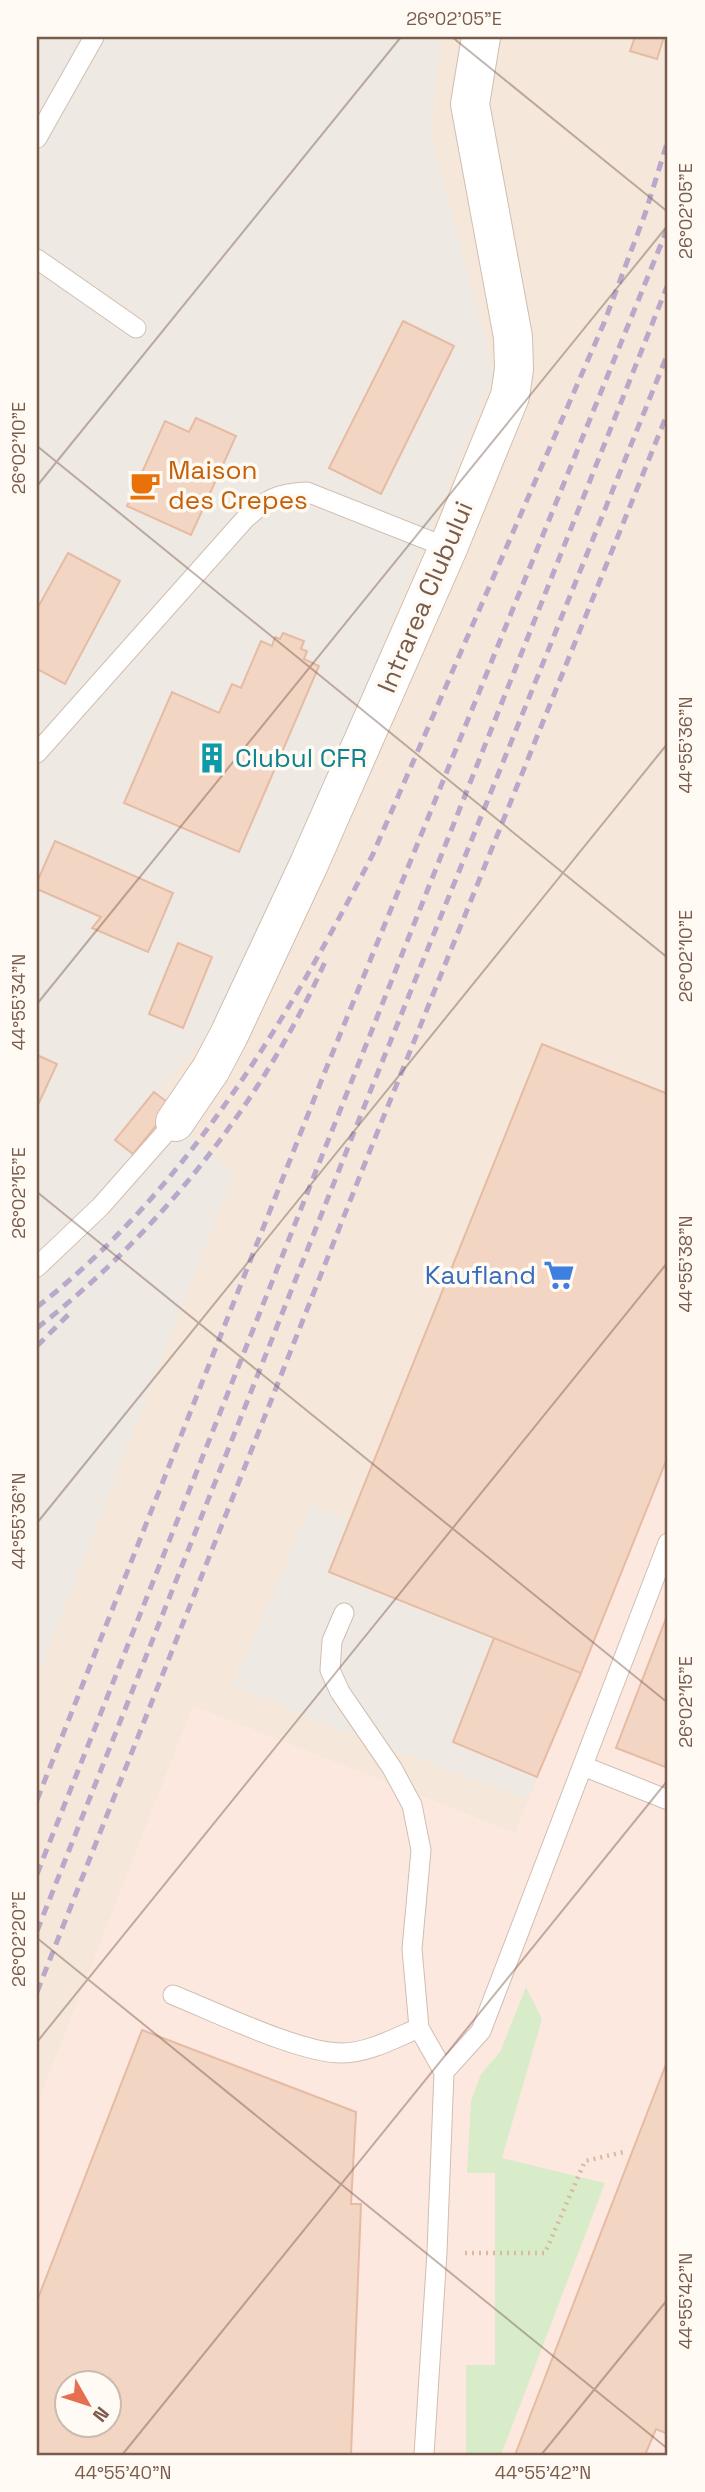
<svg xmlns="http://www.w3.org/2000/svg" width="705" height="2492" viewBox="0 0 705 2492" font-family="'Space Grotesk',sans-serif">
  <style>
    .residential { fill: #f5e8da; fill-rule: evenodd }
    .commercial { fill: #fde8e0; fill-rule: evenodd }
    .industrial { fill: #efe9e4 }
    .green { fill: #d8ecc9 }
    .building { fill: #f3d5c3; stroke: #e6bba3; stroke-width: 2; fill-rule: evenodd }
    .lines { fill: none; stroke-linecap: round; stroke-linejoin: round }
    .service-casing { stroke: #d1beb0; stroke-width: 21 }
    .tertiary-casing { stroke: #d1beb0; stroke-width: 40 }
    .path { stroke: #d9b8a5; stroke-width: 4.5; stroke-dasharray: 2 5; stroke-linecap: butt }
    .service { stroke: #fff; stroke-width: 19 }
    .tertiary { stroke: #fff; stroke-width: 38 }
    .rail { stroke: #b9a8c9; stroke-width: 5; stroke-dasharray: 10 7; stroke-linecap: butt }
    .ticks { fill: none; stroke: #7a5c4d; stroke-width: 2; stroke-opacity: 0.45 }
    .labels { text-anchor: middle; stroke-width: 7; stroke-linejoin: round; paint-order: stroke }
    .food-label { font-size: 26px; fill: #c56008; stroke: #fffaf3; text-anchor: start }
    .street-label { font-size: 26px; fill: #7a5c4d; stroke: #fffaf3 }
    .culture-label { font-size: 26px; fill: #0d838f; stroke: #fffaf3; text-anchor: start }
    .shop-label { font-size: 26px; fill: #366cbe; stroke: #fffaf3; text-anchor: end }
    .neatline { fill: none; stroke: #7a5c4d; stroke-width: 2.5 }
    .ticks-label { font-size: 18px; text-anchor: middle; fill: #7a5c4d }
  </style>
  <rect width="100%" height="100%" fill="#fdf6ec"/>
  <path class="residential" d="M37 37H668V2455H37ZM66 2384H108V2426H66Z"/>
  <path class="commercial" d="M668 1457V2455H37V2105L193 1706 515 1833ZM66 2384H108V2426H66Z"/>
  <path class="industrial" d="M37 37H440L431 132 494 373 240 997 158 1091 175 1106 168 1116 234 1172 37 1679Z
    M311 1506 350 1520 494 1638 453 1742 537 1777 527 1799 338 1729 233 1685Z"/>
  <path class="green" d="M526 1987 542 2019 502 2158 605 2183 501 2455H466V2365H495V2173H467L471 2101 481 2074 500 2052Z"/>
  <path class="building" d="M635 37H664L657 59 630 51Z
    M403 321 454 346 381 494 329 468Z
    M196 418 236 436 191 535 127 506 165 421 189 432Z
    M68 553 120 581 65 684 37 669V609Z
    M283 633 304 641 301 649 307 651 304 659 319 666 239 852 124 803 172 692 219 713 232 684 241 688 261 641 272 646 275 637 280 639Z
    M55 841 173 893 148 952 92 928 101 917 37 889V882Z
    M178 943 212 957 183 1028 149 1014Z
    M542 1044 668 1094V1456L581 1673 329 1572Z
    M37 1055 57 1064 37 1107Z
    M154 1092 172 1106 133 1154 115 1140Z
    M668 1613V1768L616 1748Z
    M494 1638 581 1673 537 1777 453 1742Z
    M142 2030 356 2112 351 2204H361L351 2455H37V2301ZM66 2384H108V2426H66Z
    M668 2059V2434L656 2429 645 2455H515Z"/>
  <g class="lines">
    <g class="service-casing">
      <path id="service" d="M37 138 94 37
        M37 259 136 328
        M37 753 245 519C267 499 278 493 307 492L448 548
        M37 1267 101 1206 175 1122
        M344 1613 332 1641 330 1670 340 1692 392 1768 412 1805 421 1850 412 1949 419 2028 444 2072 437 2252 424 2455
        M583 1766 668 1800
        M173 1995C216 2012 299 2053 342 2053 368 2053 395 2038 419 2028
        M444 2072 481 2031 668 1543"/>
    </g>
    <g class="tertiary-casing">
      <path id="tertiary" d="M175 1122 211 1069 229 1035 309 864 448 548 510 396 514 369 513 337 470 104 481 37"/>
    </g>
    <path class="path" d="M668 1067V1074
      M465 2253H545L585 2161 624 2152"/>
    <use href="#service" class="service"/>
    <use href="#tertiary" class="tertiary"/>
    <path class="rail" d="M37 1307C187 1190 287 1020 373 854L604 323 645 214 668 140
      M37 1328C159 1233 261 1104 325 962
      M37 1346 73 1310
      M37 1800 324 1074 668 227
      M37 1874 668 284
      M37 1931 368 1097 668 353
      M37 1992 369 1153 668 412"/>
  </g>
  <path class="ticks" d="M452 37 668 212M37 446 668 958M37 486 401 37M37 1004 668 225M37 1192 668 1703M37 1523 668 743M37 1938 668 2449M37 2042 668 1262M122 2455 668 1780M541 2455 668 2299"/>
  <defs>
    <g id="cafe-bare" transform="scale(2.415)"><path d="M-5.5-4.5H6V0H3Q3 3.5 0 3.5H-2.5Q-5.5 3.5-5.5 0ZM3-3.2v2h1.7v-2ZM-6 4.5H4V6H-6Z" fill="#e8710a" stroke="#fffaf3" stroke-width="2.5" paint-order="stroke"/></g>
    <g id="building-bare" transform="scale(2.415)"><path d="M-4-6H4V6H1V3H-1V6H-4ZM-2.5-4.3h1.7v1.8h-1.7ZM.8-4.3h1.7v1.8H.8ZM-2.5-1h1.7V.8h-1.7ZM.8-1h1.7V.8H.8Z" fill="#0f9aa8" stroke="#fffaf3" stroke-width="2.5" paint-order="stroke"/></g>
    <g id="supermarket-bare" transform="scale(2.415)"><path d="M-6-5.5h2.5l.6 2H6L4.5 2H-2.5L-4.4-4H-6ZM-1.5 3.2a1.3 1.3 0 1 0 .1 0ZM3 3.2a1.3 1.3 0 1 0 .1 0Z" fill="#3f7fe0" stroke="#fffaf3" stroke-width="2.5" paint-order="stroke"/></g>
  </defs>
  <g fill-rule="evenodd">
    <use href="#cafe-bare" x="145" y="485"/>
    <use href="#building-bare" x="212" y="758"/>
    <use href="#supermarket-bare" x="559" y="1275"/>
  </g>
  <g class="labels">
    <g class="food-label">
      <text x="168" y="479">Maison<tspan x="168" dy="30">des Crepes</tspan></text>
    </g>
    <g class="street-label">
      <text transform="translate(425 597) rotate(-67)" y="9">Intrarea Clubului</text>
    </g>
    <g class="culture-label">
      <text x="235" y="767">Clubul CFR</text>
    </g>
    <g class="shop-label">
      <text x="536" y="1284">Kaufland</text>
    </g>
  </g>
  <rect width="705" height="2492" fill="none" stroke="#fffaf3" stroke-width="77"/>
  <g transform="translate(88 2404) rotate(129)"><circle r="33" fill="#fffaf3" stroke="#cabbb1" stroke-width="2"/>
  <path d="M0-5L12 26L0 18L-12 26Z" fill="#e76f51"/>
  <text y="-10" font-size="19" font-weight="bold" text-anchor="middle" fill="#7a5c4d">N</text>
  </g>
  <rect x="38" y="38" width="628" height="2416" class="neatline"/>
  <g class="ticks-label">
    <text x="454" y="25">26°02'05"E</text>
    <text transform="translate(686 211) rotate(-90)" y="6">26°02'05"E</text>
    <text transform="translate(19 448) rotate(-90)" y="6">26°02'10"E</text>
    <text transform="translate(686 745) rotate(-90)" y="6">44°55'36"N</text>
    <text transform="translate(686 956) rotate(-90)" y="6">26°02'10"E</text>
    <text transform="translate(19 1002) rotate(-90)" y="6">44°55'34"N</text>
    <text transform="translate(19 1193) rotate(-90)" y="6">26°02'15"E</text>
    <text transform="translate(686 1264) rotate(-90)" y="6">44°55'38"N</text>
    <text transform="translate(19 1521) rotate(-90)" y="6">44°55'36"N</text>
    <text transform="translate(686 1702) rotate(-90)" y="6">26°02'15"E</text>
    <text transform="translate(19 1939) rotate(-90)" y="6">26°02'20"E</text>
    <text transform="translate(686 2301) rotate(-90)" y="6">44°55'42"N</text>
    <text x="123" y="2479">44°55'40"N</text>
    <text x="543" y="2479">44°55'42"N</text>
  </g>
</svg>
